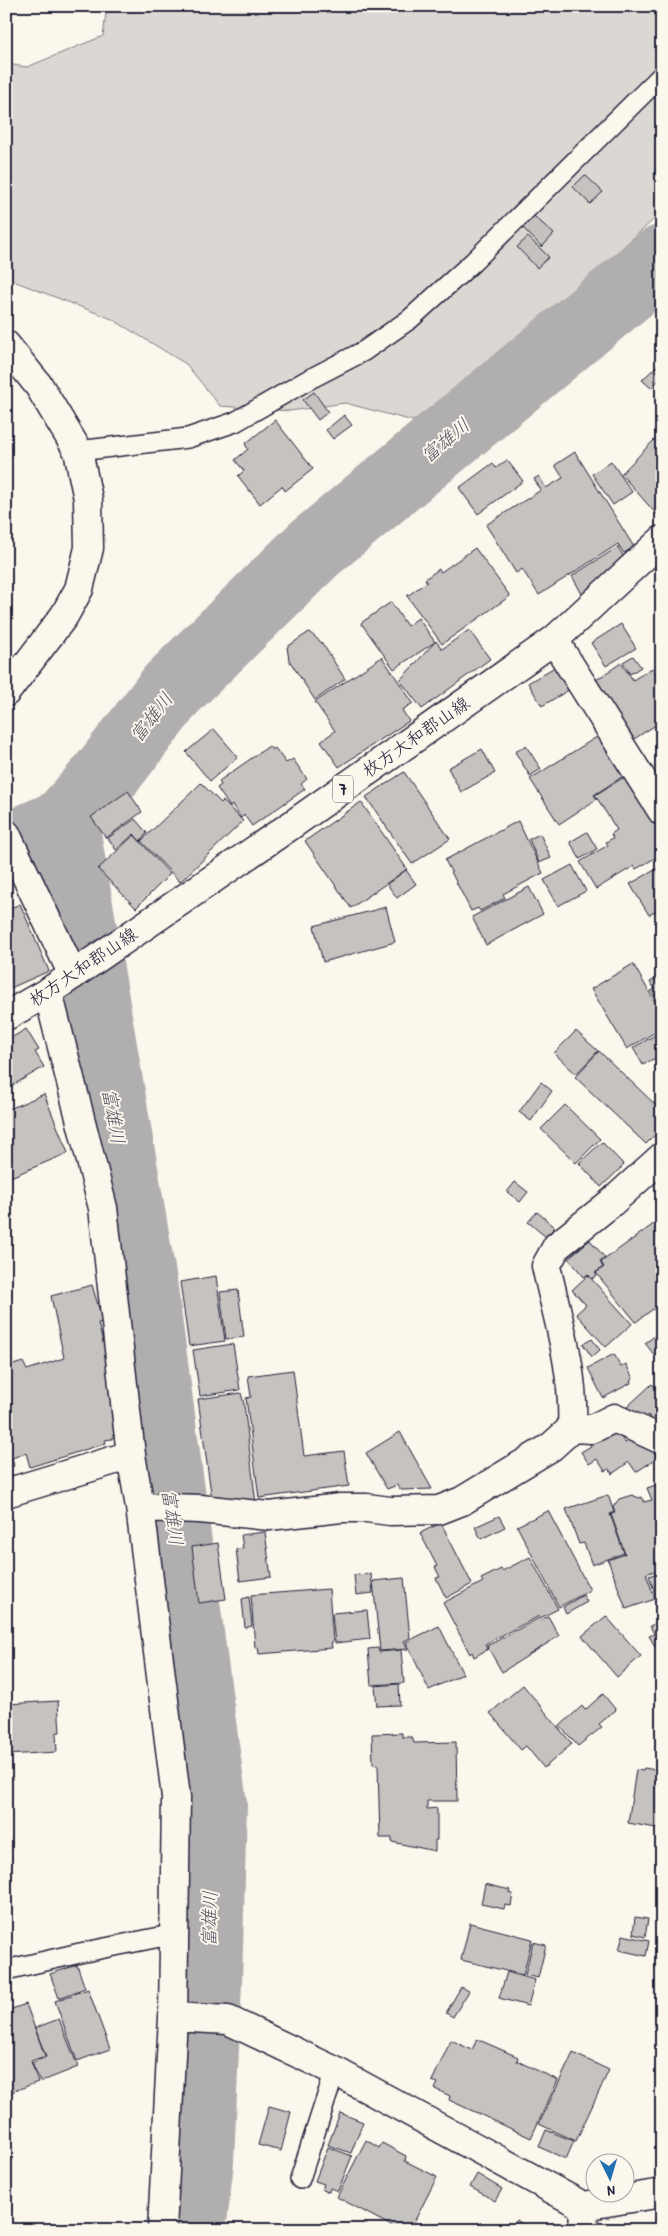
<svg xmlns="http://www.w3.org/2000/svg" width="668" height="2236" viewBox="0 0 668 2236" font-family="'Patrick Hand','Klee One',sans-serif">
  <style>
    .green { fill: #dbd8d3; stroke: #7e7d87 }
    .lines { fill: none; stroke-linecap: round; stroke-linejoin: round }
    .river { stroke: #b1aeb0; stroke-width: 70 }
    .building { fill: #c6c2c0; stroke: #22223b }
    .lane-casing { stroke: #22223b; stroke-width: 22 }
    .street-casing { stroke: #22223b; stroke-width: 31 }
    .primary-casing { stroke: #22223b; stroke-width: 31 }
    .lane { stroke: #fbf7ec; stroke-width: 19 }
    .street { stroke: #fbf7ec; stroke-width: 28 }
    .primary { stroke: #fbf7ec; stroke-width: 28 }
    .labels { text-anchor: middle; stroke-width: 4; stroke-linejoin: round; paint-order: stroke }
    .shield { fill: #fbf7ec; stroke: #636270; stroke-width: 1 }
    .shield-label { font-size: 16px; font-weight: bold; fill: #22223b }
    .street-label { font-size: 18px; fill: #22223b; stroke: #fbf7ec }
    .water-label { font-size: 19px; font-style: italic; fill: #545364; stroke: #fbf7ec }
  </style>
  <rect width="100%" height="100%" fill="#fbf7ec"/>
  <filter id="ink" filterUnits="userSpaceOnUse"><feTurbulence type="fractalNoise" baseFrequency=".02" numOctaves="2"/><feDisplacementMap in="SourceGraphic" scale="10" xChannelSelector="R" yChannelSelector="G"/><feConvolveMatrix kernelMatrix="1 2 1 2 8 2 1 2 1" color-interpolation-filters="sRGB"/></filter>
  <g filter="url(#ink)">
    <path class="green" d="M107 6H662L661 213 524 336 413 421 345 403 290 411 220 406 186 364 112 319 16 282 6 274V64L27 67 103 36Z"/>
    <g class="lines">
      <path class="river" d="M64 823 142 1282 212 1805 207 1982 199 2161 191 2230
        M21 842 64 823 99 784 172 689 314 549 662 260"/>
    </g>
    <path class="building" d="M585 175 603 192 590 204 573 187Z
      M534 216 554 234 542 247 523 228Z
      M528 237 549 257 537 268 517 247Z
      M662 361V377L651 388 642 380Z
      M314 392 328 412 318 420 303 400Z
      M344 415 352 425 333 439 326 430Z
      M275 420 313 469 285 491 282 486 260 504 238 476 244 471 235 460 248 449 245 444Z
      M662 423V512L658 516 621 474 658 436 654 431Z
      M575 452 634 547 624 553 618 544 539 595 522 569 516 573 486 525 541 490 534 479 539 476 546 488 563 478 555 465Z
      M507 460 523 481 478 514 459 488 493 463 496 468Z
      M611 461 632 492 613 505 592 474Z
      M618 547 624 557 582 594 572 576Z
      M475 548 510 596 442 644 407 596 427 582 425 579 439 569 441 572Z
      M662 591V608L657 603 660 599 657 596Z
      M391 602 407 626 418 618 435 642 394 669 361 623Z
      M621 624 636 648 606 666 591 643Z
      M469 630 490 659 422 709 400 680 436 641 442 649Z
      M309 632 322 643 345 679 315 700 289 660 287 647Z
      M633 656 641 667 630 674 623 662Z
      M382 657 413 703 402 710 409 721 339 767 321 741 335 731 315 702Z
      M621 663 633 680 652 668 662 683V721L634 739 596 680Z
      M558 665 572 688 542 706 528 683Z
      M214 729 238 757 210 781 186 752Z
      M603 733 628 773 594 795 597 799 559 824 530 779Z
      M269 746 272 750 275 748 286 763 293 759 307 779 301 784 305 789 252 826 244 815 241 818 232 805 230 807 217 788 221 785 219 781Z
      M526 746 541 769 530 776 515 752Z
      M482 749 495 773 461 792 448 768Z
      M404 772 450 839 412 864 366 797Z
      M629 774 662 828V854L636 869 634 866 596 889 580 862 608 845 606 842 613 838 611 834 617 830 595 795Z
      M201 783 221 803 223 801 243 821 180 882 141 841Z
      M128 791 142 812 106 838 91 817Z
      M361 802 407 869 351 908 305 841Z
      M135 819 147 833 140 841 134 834 116 850 108 838Z
      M518 821 543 873 503 894 505 898 480 911 478 908 471 911 445 860Z
      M587 832 597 849 580 859 570 842Z
      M540 834 551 858 539 863 529 839Z
      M134 835 170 874 136 908 98 869Z
      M572 865 586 891 558 906 544 880Z
      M662 866V908L649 915 630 884Z
      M406 870 416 884 397 898 387 884Z
      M529 887 543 914 486 945 472 917Z
      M20 904 49 971 6 990V910Z
      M386 907 395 942 323 962 314 926Z
      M633 964 662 1014V1028L627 1049 591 989Z
      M662 975V1009L651 991 655 989 650 982Z
      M26 1029 39 1050 35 1052 44 1067 6 1089V1041Z
      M576 1031 598 1051 576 1074 554 1053Z
      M662 1031V1054L643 1065 633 1048Z
      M599 1051 662 1111V1128L646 1144 575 1077Z
      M662 1055V1071L655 1060Z
      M541 1082 552 1091 531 1121 519 1112Z
      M44 1094 68 1153 6 1179V1108L7 1110Z
      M565 1105 600 1139 576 1163 541 1129Z
      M602 1142 624 1165 601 1187 579 1163Z
      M515 1182 528 1192 520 1202 507 1192Z
      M537 1212 555 1227 546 1237 528 1222Z
      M662 1218V1313L659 1316 653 1309 636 1322 596 1273 604 1267 601 1262Z
      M590 1240 605 1258 600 1262 603 1267 595 1273 597 1275 592 1279 588 1274 584 1277 568 1258Z
      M588 1275 632 1324 606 1347 576 1314 586 1305 572 1290Z
      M216 1276 225 1341 189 1346 180 1282Z
      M92 1285 103 1322 98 1323 106 1353 117 1430 112 1439 105 1440 106 1443 30 1467 26 1453 12 1458 14 1466 6 1468V1367L23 1362 27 1370 64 1358 51 1296Z
      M238 1290 244 1337 226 1339 220 1292Z
      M662 1331V1351L655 1356 645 1343Z
      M592 1339 600 1350 592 1357 583 1344Z
      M233 1344 240 1390 200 1396 193 1350Z
      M614 1354 621 1367 626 1364 633 1379 630 1381 631 1383 603 1398 588 1368Z
      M293 1370 304 1456 344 1451 349 1486 259 1498 246 1398 251 1397 248 1376Z
      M652 1384 662 1394V1430L648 1415 642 1422 627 1407Z
      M241 1393 244 1404 256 1504 212 1500 198 1399Z
      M614 1427 625 1443 636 1436 643 1448 650 1444 659 1457 636 1472 629 1462 612 1474 609 1469 605 1471 597 1459 589 1464 581 1452 591 1446 589 1443Z
      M400 1432 432 1489 401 1490 397 1485 387 1489 366 1453Z
      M662 1483V1568L646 1574 655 1599 626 1609 608 1560 625 1554 611 1514 615 1513 613 1507 619 1499 632 1495 639 1498 642 1497 644 1502 652 1500 647 1488Z
      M608 1495 614 1512 610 1514 624 1553 592 1565 584 1543 579 1544 566 1509Z
      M548 1511 590 1590 559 1607 517 1526Z
      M499 1516 505 1527 481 1539 475 1527Z
      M441 1523 472 1584 446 1598 436 1578 440 1577 435 1567 437 1566 420 1533Z
      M265 1532 271 1577 240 1581 236 1549 243 1548 241 1535Z
      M218 1543 226 1599 199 1603 192 1547Z
      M530 1557 558 1609 540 1618 539 1616 485 1644 488 1649 474 1657 472 1652 470 1654 443 1603 483 1582 481 1579 501 1569 502 1571Z
      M662 1571V1597L657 1599 649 1576Z
      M371 1574 373 1593 356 1595 354 1575Z
      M404 1578 410 1638 404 1641 408 1649 380 1651 373 1581Z
      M329 1589 333 1642H331L332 1648 259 1654 258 1647 255 1648 251 1595Z
      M583 1595 587 1602 566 1614 563 1607Z
      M249 1597 252 1626 245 1628 242 1599Z
      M367 1610 370 1639 335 1643 332 1613Z
      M548 1616 559 1636 502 1672 487 1646 539 1618 541 1620Z
      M606 1616 641 1656 617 1677 582 1636Z
      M662 1620V1658L649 1636 654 1634 650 1626Z
      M439 1626 463 1674 429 1690 406 1642Z
      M378 1648 379 1652 401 1650 404 1683 371 1685 368 1649Z
      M399 1684 400 1705 377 1706 375 1686Z
      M523 1685 572 1744 544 1768 526 1746 521 1750 490 1713Z
      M603 1694 616 1710 599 1724 602 1727 578 1746 560 1726 582 1706 585 1710Z
      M58 1701 60 1732 56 1733 57 1752 6 1755V1704Z
      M402 1733V1737H412L414 1743 456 1742 457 1801H427V1809L437 1808V1840H435V1851L392 1842V1838H380L378 1765 373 1764 372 1734Z
      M644 1768 662 1771V1829L628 1823 636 1770 643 1771Z
      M485 1884 510 1890 509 1893 513 1894 511 1906 505 1905 504 1909 481 1904Z
      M635 1917 648 1919 645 1937 633 1934Z
      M470 1923 532 1939 523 1975 461 1960Z
      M623 1935 649 1941 646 1956 619 1950Z
      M533 1942 546 1945 538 1978 525 1975Z
      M77 1965 85 1988 59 1998 50 1974Z
      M507 1972 535 1980 528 2006 499 1998Z
      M461 1987 469 1991 453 2017 446 2013Z
      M88 1989 110 2049 77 2061 55 2001Z
      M26 2004 45 2056 31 2061 38 2082 6 2094V2011Z
      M59 2019 78 2067 40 2082 32 2063 46 2057 35 2028Z
      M477 2039 518 2057 517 2061 558 2080 531 2138 449 2100 450 2096 435 2089 438 2083 432 2081 451 2040 472 2050Z
      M573 2053 609 2070 576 2141 539 2124Z
      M269 2106 291 2112 281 2151 258 2145Z
      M340 2113 363 2122 351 2153 328 2145Z
      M546 2130 574 2141 566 2159 539 2147Z
      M366 2140 379 2148 382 2143 406 2156 405 2161 437 2177 410 2230H399L337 2197Z
      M328 2147 352 2156 338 2191 330 2188 329 2192 322 2190 324 2184 315 2181Z
      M477 2174 502 2189 495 2201 470 2187Z
      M517 2220 530 2230H510Z"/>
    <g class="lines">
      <g class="lane-casing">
        <path id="lane" d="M78 451 188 438 235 422 306 381 364 351 410 319 473 262 662 75
          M6 1970 80 1953 175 1934
          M300 2179 335 2071"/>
      </g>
      <g class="street-casing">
        <path id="street" d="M6 345 39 386 78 451 88 499 89 548 79 589 64 616 6 692
          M554 640 662 811
          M6 834 73 975
          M48 992 103 1208 131 1455 140 1507 176 1797 173 2017 162 2230
          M572 1428 592 1429 614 1418 662 1440
          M6 1493 131 1455
          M140 1507 200 1509 269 1516 341 1508H367L390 1511 439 1510 462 1501 551 1447 572 1428C575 1372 558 1320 546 1266L557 1246 611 1203 662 1157
          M173 2017 228 2020 335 2071 583 2206 662 2193
          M583 2206 584 2230"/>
      </g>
      <g class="primary-casing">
        <path id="primary" d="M6 1016 48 992 293 824 554 640 662 540"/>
      </g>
      <use href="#lane" class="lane"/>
      <use href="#street" class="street"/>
      <use href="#primary" class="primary"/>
    </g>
  </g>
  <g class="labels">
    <rect class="shield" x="333" y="775.5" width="20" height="27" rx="4"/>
    <g class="shield-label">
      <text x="343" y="795">7</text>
    </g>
    <g class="street-label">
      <text transform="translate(416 737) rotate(-35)" y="6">枚方大和郡山線</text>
      <text transform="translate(83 967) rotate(-34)" y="6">枚方大和郡山線</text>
    </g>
    <g class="water-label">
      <text transform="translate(445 440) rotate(-40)" y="7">富雄川</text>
      <text transform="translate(151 717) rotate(-52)" y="7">富雄川</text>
      <text transform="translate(114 1116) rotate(80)" y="7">富雄川</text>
      <text transform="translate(173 1517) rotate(82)" y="7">富雄川</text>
      <text transform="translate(209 1919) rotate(-89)" y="7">富雄川</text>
    </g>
  </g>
  <rect width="668" height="2236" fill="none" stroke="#fbf7ec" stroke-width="25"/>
  <rect x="12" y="12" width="643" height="2211" fill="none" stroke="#22223b" stroke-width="2" filter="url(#ink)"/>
  <g transform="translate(610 2178) rotate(175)"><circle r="24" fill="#fbf7ec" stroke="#a4a2a5"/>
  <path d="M0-4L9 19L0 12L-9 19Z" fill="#1f6fb2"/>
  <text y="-8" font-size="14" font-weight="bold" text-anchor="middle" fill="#22223b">N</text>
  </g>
</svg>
